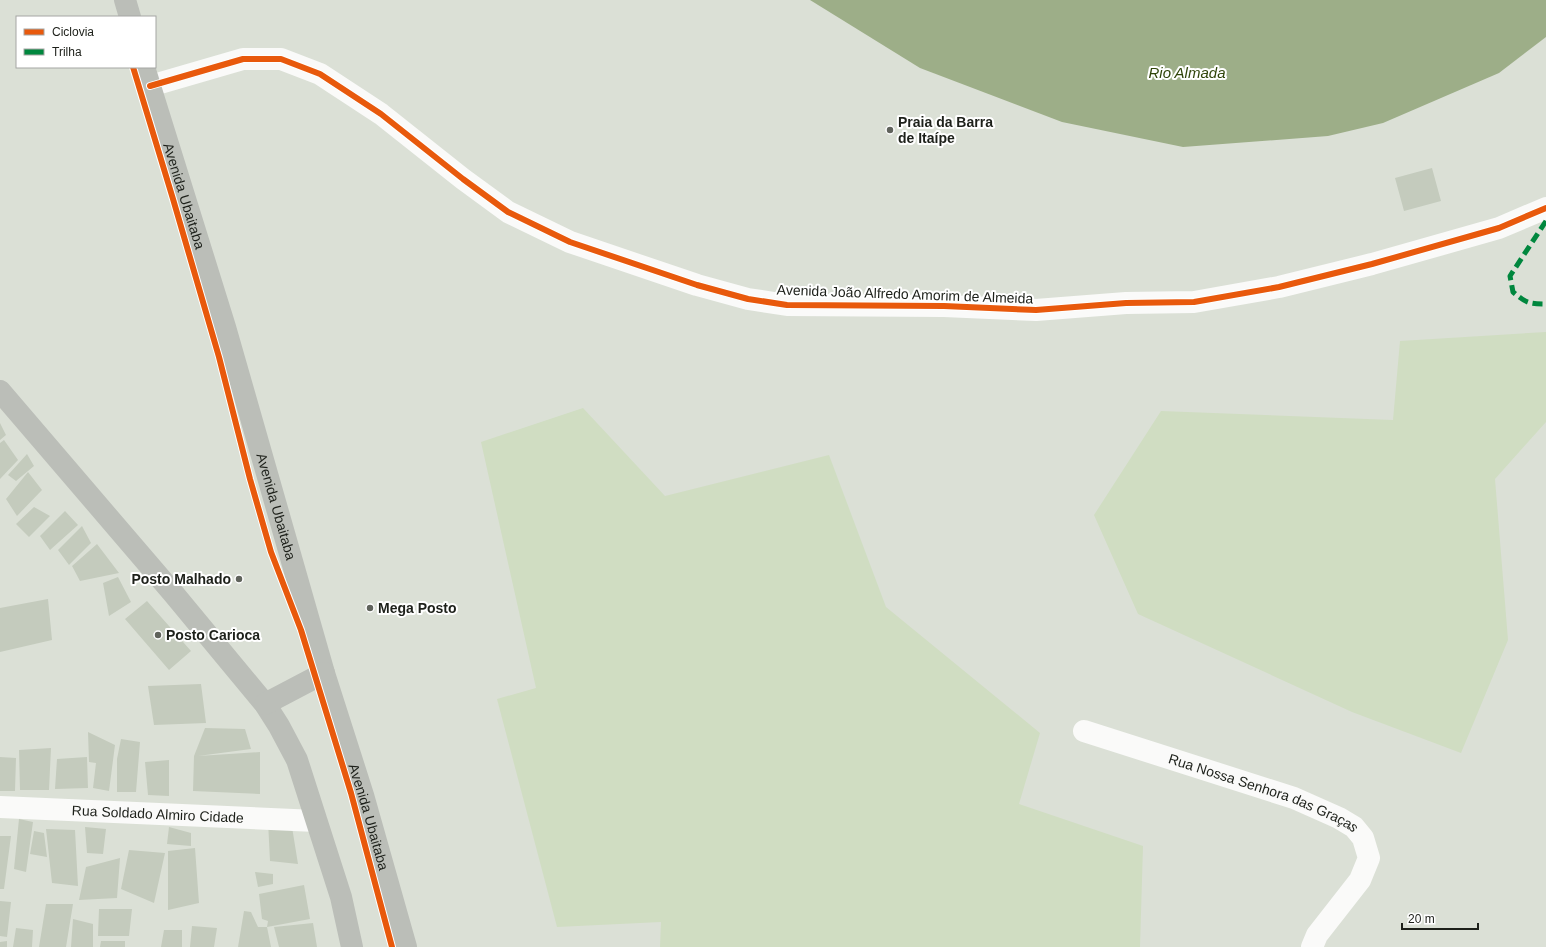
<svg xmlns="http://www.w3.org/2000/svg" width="1546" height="947" viewBox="0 0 1546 947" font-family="Arial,sans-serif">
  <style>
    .green { fill: #d0ddc2 }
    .water { fill: #9dae88 }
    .building { fill: #c4cbbd }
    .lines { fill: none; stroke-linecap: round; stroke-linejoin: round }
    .minor { stroke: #fafaf9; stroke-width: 22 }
    .major { stroke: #bbbeb8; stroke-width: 22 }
    .quiet { stroke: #00873e; stroke-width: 5; stroke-dasharray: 10 5; stroke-linecap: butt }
    .cycleway-casing { stroke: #fff; stroke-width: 8 }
    .cycleway { stroke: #e8590c; stroke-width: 6 }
    .poi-dot { fill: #60635c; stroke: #fff; stroke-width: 1.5 }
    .labels { text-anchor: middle; stroke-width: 4; stroke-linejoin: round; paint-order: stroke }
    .poi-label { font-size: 14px; font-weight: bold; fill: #1d201a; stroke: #fff; text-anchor: start }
    .street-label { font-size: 14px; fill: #1d201a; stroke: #fff }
    .water-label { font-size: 15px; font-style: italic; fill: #30450a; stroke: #fff }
  </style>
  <rect width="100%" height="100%" fill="#dbe0d6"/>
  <path class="green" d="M1546 332V422L1495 479 1508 640 1461 753 1352 712 1138 614 1094 515 1161 411 1393 420 1400 341Z
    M583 408 665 496 829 455 886 607 1040 733 1019 804 1143 846 1140 947H660L661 922 557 927 497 699 536 688 481 442Z"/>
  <path class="water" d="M810 0H1546V37L1499 73 1383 123 1328 136 1183 147 1062 122 920 68Z"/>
  <path class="building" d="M1432 168 1441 201 1404 211 1395 178Z
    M0 423 6 435 0 440Z
    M4 440 18 460 0 479V443Z
    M27 454 34 466 16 481 8 475Z
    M28 472 42 490 17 516 6 499Z
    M34 507 50 516 29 537 16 524Z
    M65 511 78 525 50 550 40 536Z
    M82 526 91 543 69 565 58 550Z
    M97 544 119 573 80 581 72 566Z
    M118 577 131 602 109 616 103 583Z
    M48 599 52 640 0 652V608Z
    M147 601 191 651 169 670 125 619Z
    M201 684 206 723 154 725 148 686Z
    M205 728 245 729 251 749 198 756 260 752V794L193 791 194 756Z
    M88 732 115 745 109 791 93 788 96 763 89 762Z
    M121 739 140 742 136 792H117V759Z
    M51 748 49 790H20L19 750Z
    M0 757 16 758 15 791H0Z
    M87 757 88 788 55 789 57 759Z
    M169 760V796L148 795 145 762Z
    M19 819 33 822 26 872 14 869Z
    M268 821 292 827 298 864 270 861Z
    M85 827 106 829 103 854 87 853Z
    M169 827 191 833V846L167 844Z
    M46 829 75 830 78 886 52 883Z
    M34 831 44 833 47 857 30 854Z
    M0 836H11L4 889H0Z
    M195 848 199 903 168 910V851Z
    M129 850 165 853 154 903 121 889Z
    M120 858 117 898 79 900 86 867Z
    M255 872 273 874V884L258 887Z
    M304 885 310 919 267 927 268 921 262 919 259 894Z
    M0 901 11 902 7 937 0 936Z
    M46 904H73L66 947H39Z
    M99 909H132L129 936H98Z
    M244 911 251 912 258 927H267L271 947H238Z
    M73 919 93 924V947H71Z
    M313 923 317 947H279L274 927Z
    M192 926 217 928 214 947H190Z
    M16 928 33 930 32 947H13Z
    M164 930H182V947H161Z
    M7 941V947H0V942Z
    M101 941H125V947H100Z"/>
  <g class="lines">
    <g class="minor">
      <path d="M150 86 243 59H281L320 74 381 114 463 179 508 212 570 242 697 285 748 299 787 305 944 306 1036 310 1126 303 1194 302 1279 287 1372 264 1499 228 1546 208"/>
      <path id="s1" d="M1084 731 1294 798 1339 818 1354 827 1363 838 1369 858 1360 880 1317 935 1312 947"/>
      <path id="s2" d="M0 807 316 821"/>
    </g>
    <g class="major">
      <path d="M125 0 130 17"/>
      <path id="s3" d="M144 67 225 327 324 673 363 795 406 947"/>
      <path d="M0 391 173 593 265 704 279 726 297 760 341 897 352 947"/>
      <path d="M265 704 324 673"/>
    </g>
    <path class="quiet" d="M1546 221 1510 276 1513 292C1526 303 1529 304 1546 304"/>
    <g class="cycleway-casing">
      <path id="cycleway" d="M133 67 173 199 219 357 250 479 271 552 301 630 351 793 392 947
        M150 86 243 59H281L320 74 381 114 463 179 508 212 570 242 697 285 748 299 787 305 944 306 1036 310 1126 303 1194 302 1279 287 1372 264 1499 228 1546 208"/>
    </g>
    <use href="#cycleway" class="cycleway"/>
  </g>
  <g class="poi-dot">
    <circle cx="890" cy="130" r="4"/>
    <circle cx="239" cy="579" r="4"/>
    <circle cx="370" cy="608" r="4"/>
    <circle cx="158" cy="635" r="4"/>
  </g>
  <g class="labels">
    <g class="poi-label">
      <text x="898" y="127">Praia da Barra<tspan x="898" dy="16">de Itaípe</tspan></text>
      <text x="231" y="584" text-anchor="end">Posto Malhado</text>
      <text x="378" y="613">Mega Posto</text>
      <text x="166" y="640">Posto Carioca</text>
    </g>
    <g class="street-label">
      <text dy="5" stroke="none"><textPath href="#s3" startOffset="135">Avenida Ubaitaba</textPath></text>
      <text transform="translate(905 294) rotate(2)" y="5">Avenida João Alfredo Amorim de Almeida</text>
      <text dy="5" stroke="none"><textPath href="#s3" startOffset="459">Avenida Ubaitaba</textPath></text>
      <text dy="5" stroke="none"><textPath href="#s1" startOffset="190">Rua Nossa Senhora das Graças</textPath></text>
      <text dy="5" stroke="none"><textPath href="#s2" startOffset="158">Rua Soldado Almiro Cidade</textPath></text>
      <text dy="5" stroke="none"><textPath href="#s3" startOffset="783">Avenida Ubaitaba</textPath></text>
    </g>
    <g class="water-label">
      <text x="1187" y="78">Rio Almada</text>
    </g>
  </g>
  <rect x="16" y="16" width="140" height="52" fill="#ffffff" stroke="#a5a6a3"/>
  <rect x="24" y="29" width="20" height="6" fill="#e8590c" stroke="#a5a6a3"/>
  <text x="52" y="36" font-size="12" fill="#1d201a">Ciclovia</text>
  <rect x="24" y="49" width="20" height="6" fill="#00873e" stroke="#a5a6a3"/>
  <text x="52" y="56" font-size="12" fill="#1d201a">Trilha</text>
  <path d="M1402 923v6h76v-6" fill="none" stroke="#1d201a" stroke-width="2"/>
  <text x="1408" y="923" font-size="12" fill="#1d201a" stroke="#ffffff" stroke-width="3" paint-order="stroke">20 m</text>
</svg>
